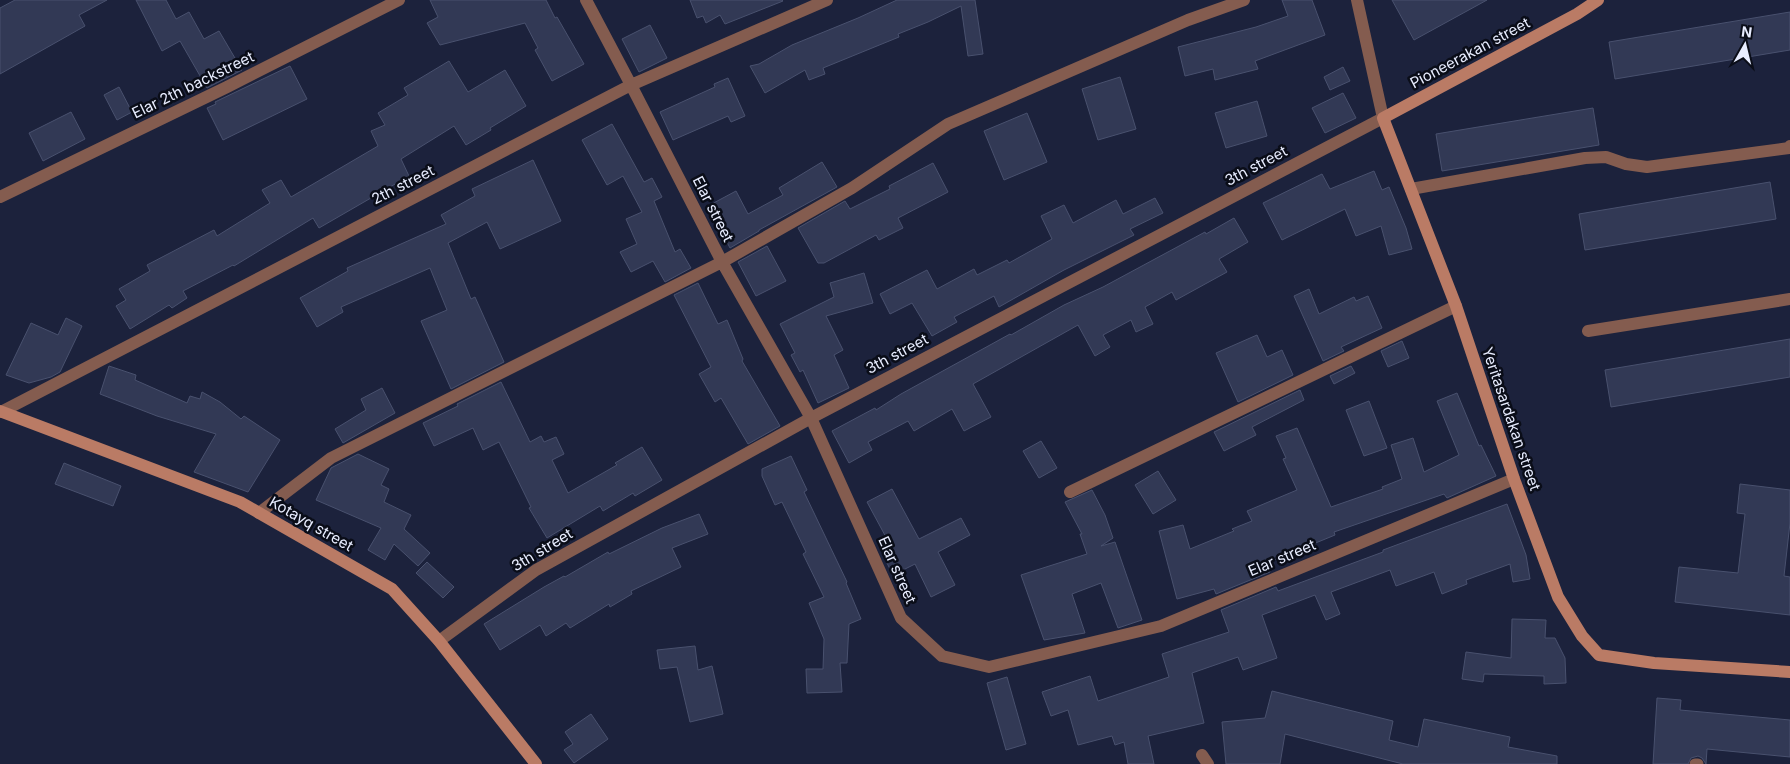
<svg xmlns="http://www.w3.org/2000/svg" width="1790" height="764" viewBox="0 0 1790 764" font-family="Inter,sans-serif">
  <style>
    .building { fill: #323955; stroke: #49516e }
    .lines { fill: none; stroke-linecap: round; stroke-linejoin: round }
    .lane { stroke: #845c4f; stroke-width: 11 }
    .street { stroke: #845c4f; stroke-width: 12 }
    .secondary { stroke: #ba7b65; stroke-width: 12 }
    .labels { text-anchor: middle; stroke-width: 5; stroke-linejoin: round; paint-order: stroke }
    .street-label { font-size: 15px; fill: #e8edff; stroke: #0a0d18 }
  </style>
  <rect width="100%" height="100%" fill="#1c223c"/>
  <path class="building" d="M15 0H107L79 15 85 26 0 74V8Z
    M136 0H166L176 19 189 12 204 39 219 31 242 70 207 88 180 41 162 51Z
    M430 0H546L555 18 557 17 584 64 552 81 535 50 538 48 525 23 440 45 427 23 438 17Z
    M690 0H782L783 1 725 24 720 15 706 23 703 16 697 18Z
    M897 0H975L983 54 968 56 961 6 928 22 898 34 899 37 823 68 825 74 809 80 805 70 765 93 750 66 759 64 792 45 858 18Z
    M1282 0H1312L1325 35 1255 61 1258 69 1215 80 1213 69 1185 76 1178 47 1256 27 1288 16Z
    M1392 0H1487L1414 40Z
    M1790 12V50L1615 79 1609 42Z
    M650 25 667 58 639 72 622 39Z
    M449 61 468 92 505 70 526 106 490 128 491 130 466 145 454 126 401 159 409 176 319 228 313 218 234 266 233 265 183 291 187 298 172 308 169 305 130 329 116 306 126 300 119 289 150 271 147 265 214 230 217 236 270 203 262 190 281 180 291 197 378 146 371 131 385 125 378 113 408 95 404 88Z
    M290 66 307 99 223 140 207 108 216 104 215 102Z
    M1343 67 1350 81 1330 90 1324 77Z
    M1120 77 1136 129 1098 140 1082 89Z
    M728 78 745 116 731 122 728 116 673 140 660 112 715 87 714 84Z
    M119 87 132 112 117 120 104 95Z
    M1343 93 1356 118 1325 133 1312 108Z
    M1257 101 1267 136 1226 148 1215 113Z
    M1593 108 1599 145 1442 171 1436 134Z
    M71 112 85 139 43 161 29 133Z
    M1027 113 1047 162 1004 180 984 131Z
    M612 124 644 182 652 178 662 197 654 201 675 252 680 249 691 268 665 282 653 261 631 272 620 252 637 244 626 219 642 212 623 176 607 185 582 140Z
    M533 160 561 221 500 249 487 222 448 243 471 299 475 297 504 362 451 389 421 321 447 310 430 268 341 307 343 312 317 327 300 298 348 271 347 268 446 224 441 215 475 196 472 189Z
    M822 162 837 187 759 230V231L730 248 708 206 736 191 748 214 783 195 779 188Z
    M933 163 948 192 898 218 903 228 879 240 876 235 824 263H818L798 228 845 201 850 209 890 189 889 186Z
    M1374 171 1382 190 1389 187 1406 228 1412 249 1389 255 1381 226 1356 236 1345 209 1282 240 1263 203 1322 174 1330 189Z
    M1770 182 1776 219 1585 250 1579 214Z
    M1155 198 1163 213 1130 229 1134 235 1064 270 999 307 994 296 954 317 957 322 932 336 912 303 890 314 880 294 927 270 937 289 974 269 977 275 1007 260 1009 263 1052 239 1041 216 1064 205 1073 223 1116 200 1123 214Z
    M1234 218 1248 242 1219 259 1227 272 1176 300 1172 292 1145 307 1153 324 1136 332 1131 320 1103 335 1110 347 1095 356 1078 325 973 384 991 417 964 431 952 409 914 431 908 421 868 442 872 450 849 463 832 431 875 408 876 410 901 394 1010 334 1011 335 1064 305 1103 287 1205 232 1206 234Z
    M767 246 786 281 756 296 738 262Z
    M864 273 873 303 826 316 843 350 834 355 849 388 818 403 803 370 800 372 791 355 795 353 780 324 834 297 830 283Z
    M698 283 718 324 727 320 743 359 742 361 780 426 748 444 721 398 715 402 699 374 711 367 674 295Z
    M1309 289 1319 314 1354 297 1356 301 1368 296 1382 328 1341 347 1344 351 1323 361 1294 296Z
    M66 318 82 326 60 372 51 377 29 383 6 375 31 323 58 335Z
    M1257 335 1267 357 1282 350 1293 375 1238 402 1216 353Z
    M1790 339V377L1611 407 1605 370Z
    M1402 341 1409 358 1388 367 1381 351Z
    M109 366 136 375 135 380 187 403 190 396 200 399 202 392 220 402 241 419 244 416 280 440 248 492 194 472 216 434 157 416 100 394Z
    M1351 366 1355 373 1334 384 1330 376Z
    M501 382 530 442 541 436 544 442 556 437 564 454 552 460 568 493 617 465 615 463 642 447 662 480 635 496 633 493 603 511 600 506 547 538 529 508 531 507 499 442 483 450 473 428 434 446 423 423 458 406 457 404Z
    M382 388 395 413 343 443 335 429 366 410 361 399Z
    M1300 390 1304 400 1252 427 1256 435 1224 451 1214 432Z
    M1457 393 1479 446 1481 445 1496 476 1447 498 1444 494 1334 532 1335 535 1267 563 1270 572 1216 594 1214 589 1177 599 1159 531 1183 525 1190 549 1234 531 1232 529 1252 521 1247 511 1297 490 1283 459 1286 458 1276 436 1297 428 1331 507 1383 489 1382 487 1402 479 1391 445 1413 438 1424 472 1459 455 1437 401Z
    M1369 401 1387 448 1364 456 1346 410Z
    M1041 441 1057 468 1039 478 1023 451Z
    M358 454 389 469 381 485 389 489 384 502 411 515 404 529 430 553 418 566 394 544 385 560 368 550 381 528 316 500 331 468Z
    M791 456 807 490 804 492 847 582 846 583 861 619 849 624 847 663H840L842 692 807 693 806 669H823L824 639 809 603 824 597 803 554 806 552 782 502 775 505 762 476V469Z
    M64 463 121 486 113 506 55 484Z
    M1158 471 1176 500 1153 514 1135 485Z
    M1740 484 1790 490V523L1784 576 1790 577V615L1675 602 1679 567 1738 573 1745 514 1737 513Z
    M892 489 919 539 961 518 970 535 938 552 955 585 931 597 915 564 893 575 884 557 894 552 867 502Z
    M1092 490 1105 515 1113 538 1101 546 1115 542 1142 620 1118 628 1101 583 1072 594 1085 633 1044 640 1021 575 1087 554 1080 534H1082L1065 502Z
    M1507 504 1526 555 1530 579 1513 582 1510 564 1466 580 1467 584 1442 594 1434 572 1396 586 1390 570 1331 592 1340 614 1326 620 1315 595 1262 615 1277 658 1243 670 1238 657 1192 673 1204 723 1148 736 1154 764H1128L1124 742 1115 745 1112 736 1078 745 1068 710 1051 716 1042 692 1090 676 1098 701 1169 677 1162 654 1229 632 1221 610 1276 587 1278 591 1329 572 1383 552V550Z
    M699 514 708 534 672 548 681 567 631 591 632 594 610 607 609 604 570 628 566 623 546 636 540 625 500 650 484 624 544 587 564 576 565 577 608 552 609 554 662 528Z
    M427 562 454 587 443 598 416 573Z
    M1512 619 1546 620 1545 638H1555L1565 658 1566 683 1544 684V676L1484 674 1483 682 1462 679 1466 652 1511 658Z
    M695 646 698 670 712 666 723 714 690 722 677 667 660 669 657 650Z
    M1007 677 1026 744 1006 750 987 683Z
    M1272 691 1393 721 1389 740 1418 747 1424 719 1510 737 1508 747 1557 756V764H1403L1285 734 1280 764H1226L1222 722 1265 718Z
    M1657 698 1681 700 1680 710 1790 720V757L1707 749 1706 764 1702 758 1698 756 1691 758 1688 764H1653Z
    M591 714 608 739 574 763 564 750 573 744 565 732Z"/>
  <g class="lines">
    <path class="lane" d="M1695 764H1698"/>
    <path class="street" d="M586 0 631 85 722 262 811 418 901 618 942 656 989 667 1161 626 1514 479
      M1411 189 1585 158 1606 157 1626 164 1647 167 1789 148 1790 146
      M0 197 227 87 399 0
      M1588 331 1790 299
      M1 412 631 85 827 0
      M1070 492 1456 306
      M259 513 331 458 722 262 852 188 948 124 1188 20 1244 0
      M439 641 536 570 811 418 1383 118 1357 0
      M1202 755 1208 764"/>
    <path class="secondary" d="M1598 0 1577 14 1383 118 1456 306 1514 479 1558 597 1582 636 1599 655 1654 663 1790 672
      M0 411 240 502 392 589 439 641 536 764"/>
  </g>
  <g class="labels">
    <g class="street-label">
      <text transform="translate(1470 53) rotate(-28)" y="5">Pioneerakan street</text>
      <text transform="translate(193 85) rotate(-26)" y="5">Elar 2th backstreet</text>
      <text transform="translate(1256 166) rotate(-28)" y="5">3th street</text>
      <text transform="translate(403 185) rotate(-27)" y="5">2th street</text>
      <text transform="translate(713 209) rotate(63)" y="5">Elar street</text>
      <text transform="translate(897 354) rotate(-28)" y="5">3th street</text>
      <text transform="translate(1511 419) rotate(71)" y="5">Yeritasardakan street</text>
      <text transform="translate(311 524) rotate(30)" y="5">Kotayq street</text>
      <text transform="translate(542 550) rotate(-31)" y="5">3th street</text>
      <text transform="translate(1282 558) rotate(-23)" y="5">Elar street</text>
      <text transform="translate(897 570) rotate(66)" y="5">Elar street</text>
    </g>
  </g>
  <g transform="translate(1745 45) rotate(8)" stroke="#0a0d18" stroke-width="4" paint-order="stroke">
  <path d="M0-4L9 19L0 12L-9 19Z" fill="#e8edff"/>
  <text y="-8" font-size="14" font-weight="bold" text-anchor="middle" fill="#e8edff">N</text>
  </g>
</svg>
